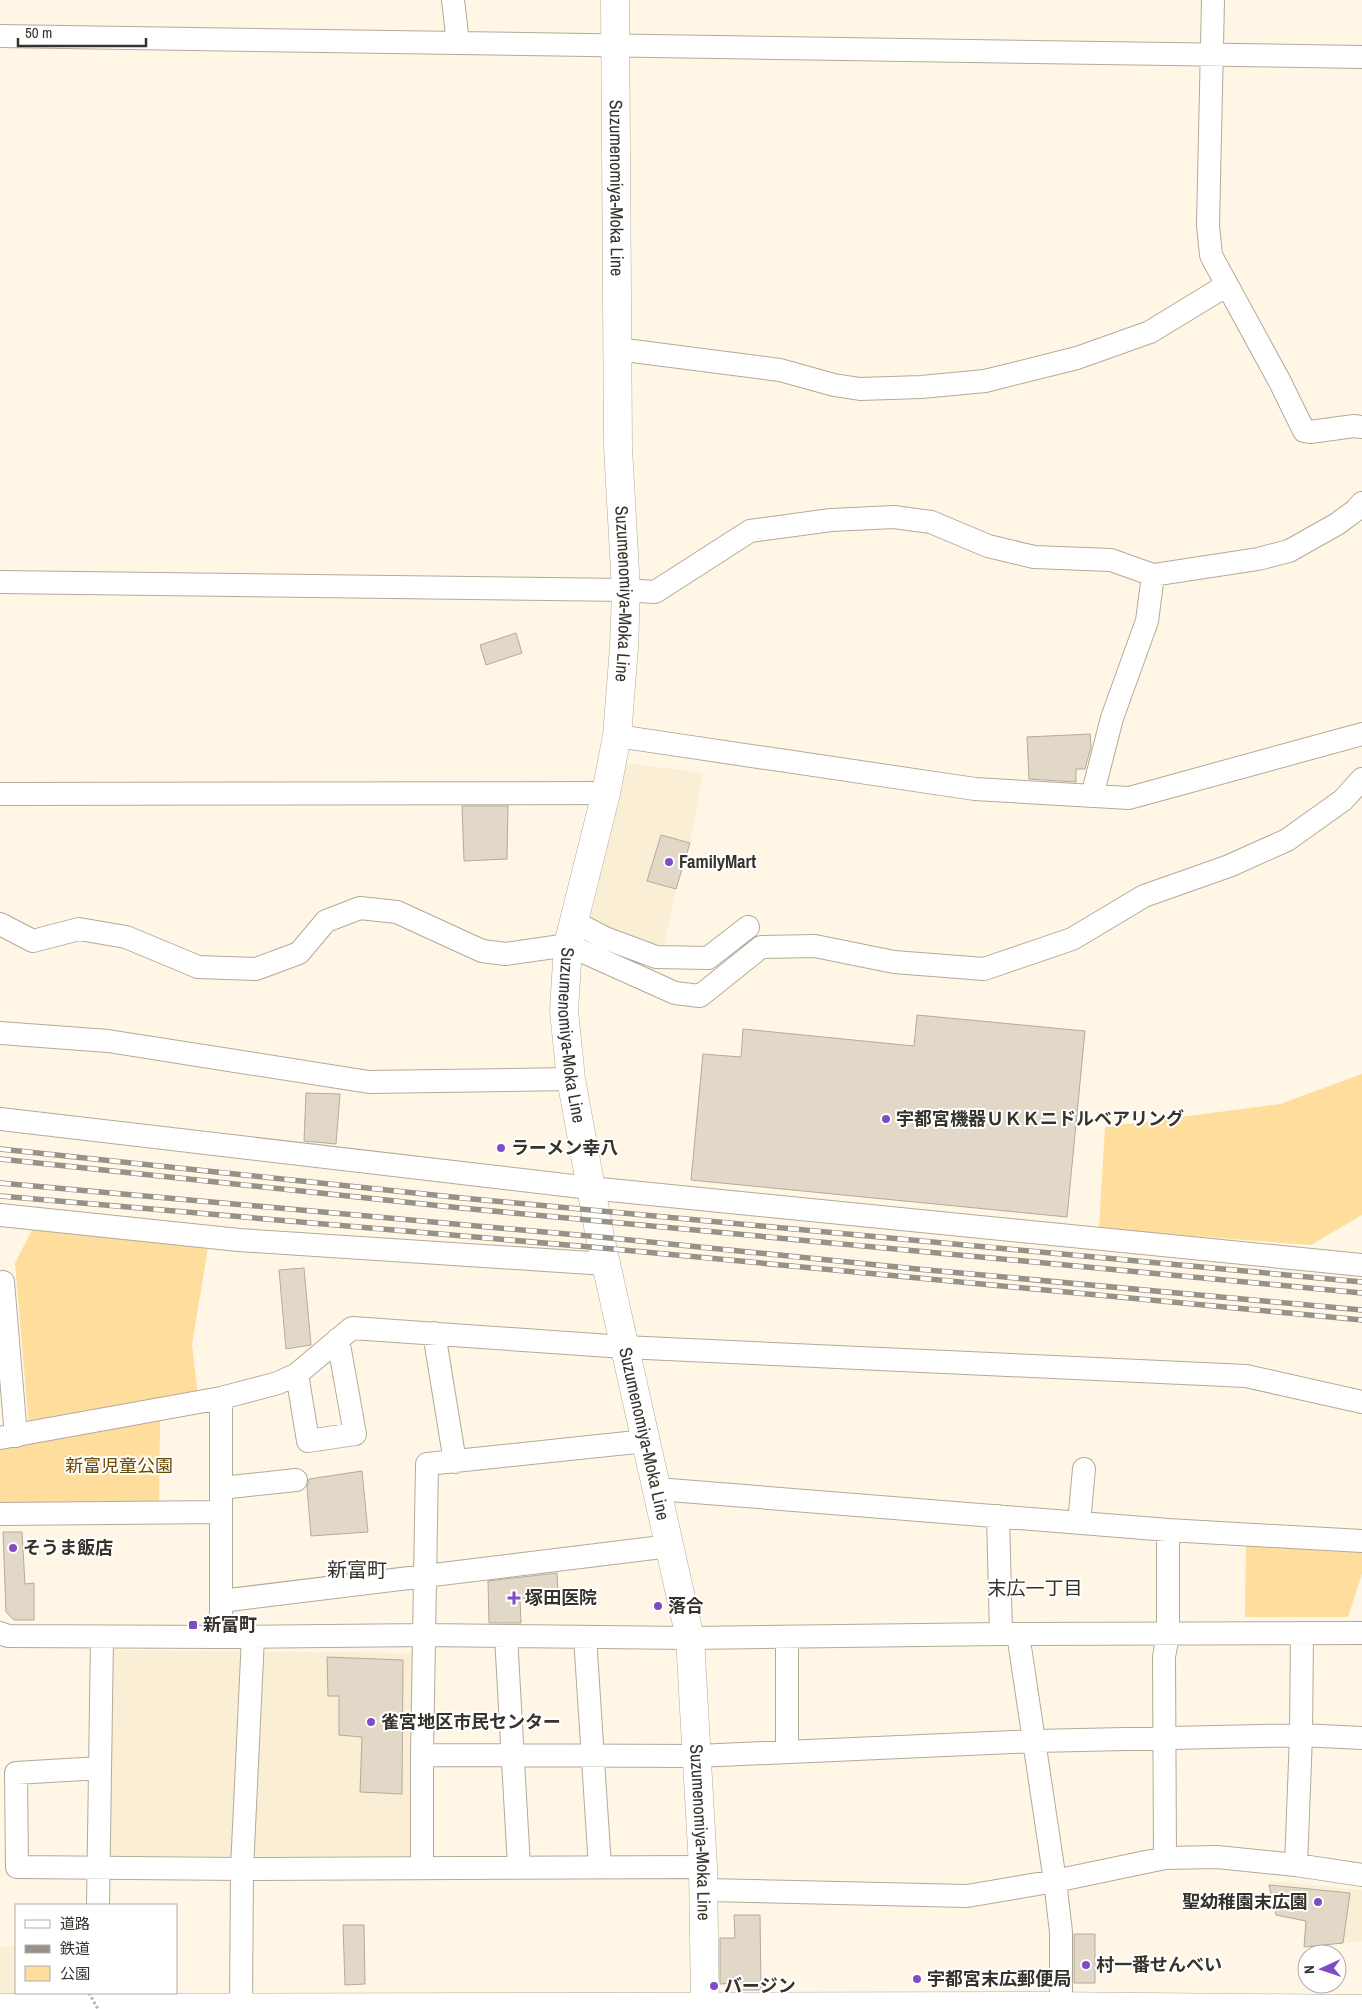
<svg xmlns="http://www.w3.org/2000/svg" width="1362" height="2009" viewBox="0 0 1362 2009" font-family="'Archivo Narrow','Noto Sans JP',sans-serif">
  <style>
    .built { fill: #faeed5 }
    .green { fill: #fedd9d }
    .building { fill: #e1d8c7; stroke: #b3ab9b }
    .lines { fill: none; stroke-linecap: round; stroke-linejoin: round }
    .minor-casing { stroke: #b3aa9a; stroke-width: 24 }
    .major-casing { stroke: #b3aa9a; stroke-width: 29 }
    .highway-casing { stroke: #b3aa9a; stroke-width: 29 }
    .minor { stroke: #fff; stroke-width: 22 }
    .major { stroke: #fff; stroke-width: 28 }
    .highway { stroke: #fff; stroke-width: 28 }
    .rail-casing { stroke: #989186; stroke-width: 5.5 }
    .rail { stroke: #fff; stroke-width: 4; stroke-dasharray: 11; stroke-linecap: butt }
    .path-bridge { stroke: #bbb4a6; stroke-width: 3; stroke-dasharray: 2.5 2.5; stroke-linecap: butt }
    .poi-dot { fill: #814cc3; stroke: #fff; stroke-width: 2 }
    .labels { text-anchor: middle; stroke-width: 4; stroke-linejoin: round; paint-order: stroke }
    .street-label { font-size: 18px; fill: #36322c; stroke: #fff }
    .poi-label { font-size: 18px; font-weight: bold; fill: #36322c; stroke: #fff; text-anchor: start }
    .park-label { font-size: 18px; fill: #684b00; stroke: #fff }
    .neighbourhood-label { font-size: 19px; fill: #36322c; stroke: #fff }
    .quarter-label { font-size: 20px; fill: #36322c; stroke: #fff }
  </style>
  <rect width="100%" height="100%" fill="#fff6e5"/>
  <path class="built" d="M625 763 703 773 690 843 676 889 664 947 631 935 618 954 604 952 586 939Z
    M112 1650 414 1653 410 1856H108Z
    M1272 1881 1362 1890V1941L1304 1947 1305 1922 1276 1915 1269 1885Z
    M16 1946V1993H46H0V1947Z"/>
  <path class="green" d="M1362 1074V1215L1311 1245 1099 1229 1105 1127 1280 1104Z
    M32 1230 209 1242 192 1344 198 1396 29 1427 15 1263Z
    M160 1418 159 1507 0 1504V1444Z
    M1246 1539 1362 1545V1574L1348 1617H1245Z"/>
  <path class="building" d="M516 633 522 653 486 665 480 645Z
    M1090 734 1091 747 1085 769H1076V782L1029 779 1027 737Z
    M462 806H508L507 859 464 861Z
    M661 835 690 843 676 889 647 881Z
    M917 1015 1085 1031 1067 1217 691 1180 703 1054 741 1057 743 1029 914 1046Z
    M306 1093 340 1094 336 1144 304 1141Z
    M304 1268 311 1345 286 1349 279 1270Z
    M362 1471 368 1532 311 1536 307 1487 309 1479Z
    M3 1532H22L25 1584 34 1583V1620H14L6 1612Z
    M557 1573 558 1596 520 1599 521 1623H489L488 1581Z
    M327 1657 403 1660 402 1794 360 1792 362 1737 339 1735V1696H328Z
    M1269 1885 1350 1893 1343 1943 1304 1947 1306 1921 1276 1915Z
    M734 1915H760L761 1990H736V1983L720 1984V1938H735Z
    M343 1925H364L365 1984 345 1985Z
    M1074 1934H1095V1983H1074Z"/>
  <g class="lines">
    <g class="minor-casing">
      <path id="minor" d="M453 0 458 43
        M1213 0 1208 225 1211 255 1214 261 1280 382 1304 431 1310 432 1354 426 1362 427
        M0 36 1362 57
        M617 349 780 370 834 385 860 389 921 387 985 381 1077 358 1150 332 1227 285
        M0 582 626 590 655 592 750 531 831 520 894 517 931 522 988 546 1034 557 1111 560 1153 575 1258 559 1289 551 1337 524 1356 510 1362 503
        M617 736 975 789 1129 798 1362 734
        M0 794 606 793
        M1092 796 1112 718 1147 621 1153 575
        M574 922 605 938 656 957 708 958 748 927
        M0 924 33 941 79 929 126 937 198 967 256 969 299 953 326 921 360 908 397 912 482 951 506 954 568 945 675 993 700 996 761 947 815 946 894 962 984 969 1072 939 1144 896 1229 866 1287 840 1343 800 1362 779
        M0 1033 108 1041 369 1082 571 1079
        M0 1119 590 1188 1362 1265
        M0 1215 239 1240 606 1264
        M3 1282 16 1436
        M434 1333 455 1462
        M297 1374 308 1441 355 1434 338 1339
        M221 1398V1637
        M0 1438 221 1398 278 1383 297 1374 352 1328 624 1347 1246 1376 1362 1402
        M221 1488 296 1480
        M657 1489 1168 1530 1362 1541
        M0 1514 221 1512
        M998 1516 1001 1634
        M1079 1523 1084 1469
        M221 1601 670 1546
        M0 1633 8 1636 221 1637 425 1635 690 1638 1001 1634 1362 1633
        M1018 1634 1055 1881 1061 1932V2006
        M506 1636 519 1867
        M585 1637 600 1867
        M787 1637V1752
        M422 1755 697 1756 1035 1741 1301 1735 1362 1738
        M100 1768 16 1773 17 1867 242 1869 703 1867
        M1165 1858 1164 1657 1168 1634V1530
        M1296 1865 1301 1735 1302 1633
        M422 1868V1755L427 1464 646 1441
        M704 1890 967 1896 1055 1881 1165 1858 1217 1857 1296 1865 1362 1875
        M98 1905 102 1637
        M241 2007 242 1869 253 1637"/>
    </g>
    <g class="major-casing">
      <g id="major">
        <path id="s1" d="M615 0 618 447 626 590 624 647 617 736 606 793 568 945 564 1011 571 1079 600 1237 690 1638 703 1867 705 2006"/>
      </g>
    </g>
    <g class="highway-casing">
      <path id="highway" d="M0 2008 1047 2006 1362 2009"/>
    </g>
    <use href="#minor" class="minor"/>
    <use href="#major" class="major"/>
    <use href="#highway" class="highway"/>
    <g class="rail-casing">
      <path id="rail" d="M0 1149 462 1198 1362 1282
        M0 1159 461 1208 1362 1293
        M0 1183 600 1237 917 1269 1362 1310
        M0 1196 602 1248 1362 1320"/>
    </g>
    <use href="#rail" class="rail"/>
    <path class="path-bridge" d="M89 1993 98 2009"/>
  </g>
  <g class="poi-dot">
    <circle cx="669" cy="862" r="5"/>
    <circle cx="886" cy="1119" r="5"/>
    <circle cx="501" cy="1148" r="5"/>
    <circle cx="13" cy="1548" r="5"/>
    <path d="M511.5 1590.5h5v5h5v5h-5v5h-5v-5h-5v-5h5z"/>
    <circle cx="658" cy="1606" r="5"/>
    <rect x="188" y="1620" width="10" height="10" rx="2.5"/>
    <circle cx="371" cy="1722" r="5"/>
    <circle cx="1318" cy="1902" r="5"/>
    <circle cx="1086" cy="1965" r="5"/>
    <circle cx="917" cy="1979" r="5"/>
    <circle cx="714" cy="1986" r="5"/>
  </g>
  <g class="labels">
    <g class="street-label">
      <text dy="6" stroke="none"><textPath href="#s1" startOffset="188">Suzumenomiya-Moka Line</textPath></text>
      <text dy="6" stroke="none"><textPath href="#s1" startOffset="594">Suzumenomiya-Moka Line</textPath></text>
      <text dy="6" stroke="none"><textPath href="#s1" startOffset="1042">Suzumenomiya-Moka Line</textPath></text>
      <text dy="6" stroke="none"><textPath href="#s1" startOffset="1448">Suzumenomiya-Moka Line</textPath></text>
      <text dy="6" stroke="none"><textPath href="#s1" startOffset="1852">Suzumenomiya-Moka Line</textPath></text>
    </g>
    <g class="poi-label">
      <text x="679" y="868">FamilyMart</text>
      <text x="896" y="1125">宇都宮機器ＵＫＫニドルベアリング</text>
      <text x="511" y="1154">ラーメン幸八</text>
      <text x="23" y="1554">そうま飯店</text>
      <text x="525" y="1604">塚田医院</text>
      <text x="668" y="1612">落合</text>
      <text x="203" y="1631">新富町</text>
      <text x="381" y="1728">雀宮地区市民センター</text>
      <text x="1308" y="1908" text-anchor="end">聖幼稚園末広園</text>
      <text x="1096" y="1971">村一番せんべい</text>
      <text x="927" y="1985">宇都宮末広郵便局</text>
      <text x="724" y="1992">バージン</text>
    </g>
    <g class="park-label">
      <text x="119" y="1472">新富児童公園</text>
    </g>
    <g class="neighbourhood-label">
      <text x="1035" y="1595">末広一丁目</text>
    </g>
    <g class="quarter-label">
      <text x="357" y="1577">新富町</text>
    </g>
  </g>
  <rect x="15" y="1904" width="162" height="90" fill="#ffffff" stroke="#afadab"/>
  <rect x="25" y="1920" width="25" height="8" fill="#ffffff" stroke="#afadab"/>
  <text x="60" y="1929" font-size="15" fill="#36322c">道路</text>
  <rect x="25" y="1945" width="25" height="8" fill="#989186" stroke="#afadab"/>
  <text x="60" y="1954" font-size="15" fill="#36322c">鉄道</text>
  <rect x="25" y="1966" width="25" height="15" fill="#fedd9d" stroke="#afadab"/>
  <text x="60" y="1979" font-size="15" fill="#36322c">公園</text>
  <g transform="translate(1322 1969) rotate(267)"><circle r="24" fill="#ffffff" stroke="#afadab"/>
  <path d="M0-4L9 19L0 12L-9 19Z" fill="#814cc3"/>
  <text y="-8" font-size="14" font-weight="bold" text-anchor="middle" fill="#36322c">N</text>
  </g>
  <path d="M18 38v8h128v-8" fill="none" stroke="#36322c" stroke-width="2.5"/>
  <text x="25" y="38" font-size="15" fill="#36322c" stroke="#ffffff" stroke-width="4" paint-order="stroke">50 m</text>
</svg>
